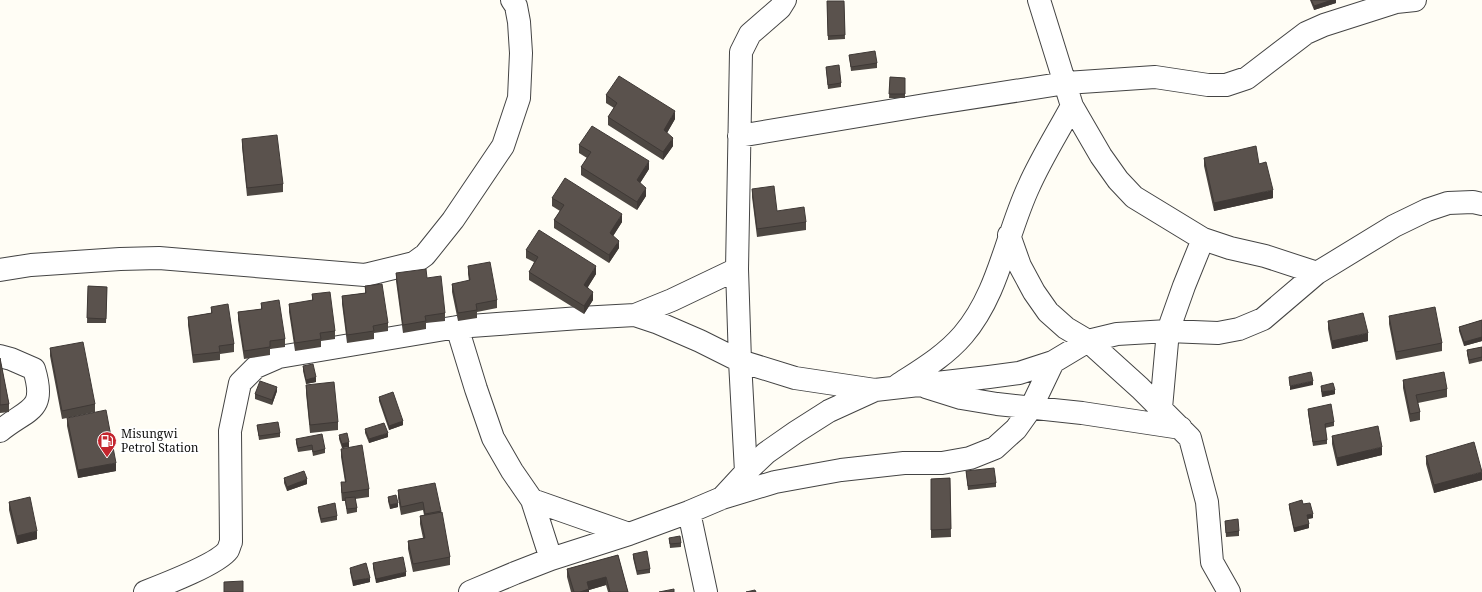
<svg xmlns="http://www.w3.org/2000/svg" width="1482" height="592" viewBox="0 0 1482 592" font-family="'Noto Serif',serif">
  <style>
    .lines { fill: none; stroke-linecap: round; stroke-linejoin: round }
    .minor-casing { stroke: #444; stroke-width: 24 }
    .minor { stroke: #fff; stroke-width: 22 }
    .wall { fill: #4d4742 }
    .shaded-wall { fill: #3f3936 }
    .building { fill: #5a524d; stroke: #3f3936 }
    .labels { text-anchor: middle; stroke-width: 4; stroke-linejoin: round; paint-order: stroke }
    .poi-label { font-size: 12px; fill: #111; stroke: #fff; text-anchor: start }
  </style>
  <rect width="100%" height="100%" fill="#fffdf5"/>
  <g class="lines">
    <g class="minor-casing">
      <path id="minor" d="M1039 0 1072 106 1101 156 1118 180 1134 197 1203 239 1230 248 1265 256 1317 273
        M739 136 925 105 1066 83 1155 77 1208 85H1226L1247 78 1306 33 1324 25 1396 2 1415 0
        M1009 235 1020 266 1034 292 1048 312 1066 328 1088 341 1140 388 1190 438 1207 502 1212 562 1229 592
        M0 270 31 265 120 259 159 258 365 275 414 263 425 255 453 220 503 146 519 98 521 53 519 22 516 6 512 0
        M635 315 672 300 737 269
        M457 327 476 389 493 438 512 471 532 500 551 559
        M0 356 11 359 34 369C47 412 28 408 0 431
        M898 385C921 370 945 356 963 335 999 293 1006 235 1029 186 1041 159 1058 132 1072 106
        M926 387 961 398 997 404 1082 413 1181 428
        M1161 408 1168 331 1184 286 1203 239
        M746 472 740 361 737 269 741 52 750 34 780 8 785 0
        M722 498 746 472 766 453 796 432 829 411 875 390 989 377 1019 373 1053 362 1088 341 1117 334 1168 331 1218 333 1239 329 1263 319 1317 273 1394 226 1427 210 1448 203 1473 202 1482 204
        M532 500 629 534
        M689 512 706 592
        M145 592C163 585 218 564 228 550 229 548 230 544 231 542L230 431 240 383 256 367 279 357 457 327 580 318 635 315 656 322 700 341 740 361 795 378 875 390
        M470 592 515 573 551 559 629 534 689 512 722 498 775 482 841 470 904 463H942L970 458 995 448 1016 429 1031 408 1053 362"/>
    </g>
    <use href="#minor" class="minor"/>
  </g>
  <path class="wall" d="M1310 0H1336V3L1314 10Z
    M827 1H844L845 39 828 40Z
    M849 55 877 63V68L851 71Z
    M826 67 841 83V87L828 89Z
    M890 77 905 78V98H889Z
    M606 95 675 119 667 133 673 146 663 160 608 125V117L614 108 606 103Z
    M242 139 283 184V192L247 196 242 147Z
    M579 145 649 169 640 183 646 196 637 210 581 175V167L587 158 579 153Z
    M1204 158 1273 198 1214 211 1204 166Z
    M752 189 777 211 806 222V230L757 237 752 197Z
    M552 198 622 222 613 236 619 248 609 263 554 228V220L560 211 552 206Z
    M526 250 596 274 588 287 593 300 584 314 529 280V272L534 262 526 258Z
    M468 266 497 300V308L477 312V318L458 321 452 292V284L469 281 468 274Z
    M396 273 427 278 445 313V321L426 323V329L403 333 396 281Z
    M88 286 107 287 106 323H87Z
    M365 286 388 323V331L374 333V339L347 343 342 304V296L365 293Z
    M312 294 335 331V339L321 341V347L295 351 289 312V304L312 301Z
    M261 303 285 339V347L270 349V355L244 359 238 320V312L261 309Z
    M211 307 234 344V352L220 354V360L193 363 188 325V317L211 313Z
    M1389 316 1442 343V351L1396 360 1389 324Z
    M1482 320V341L1464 346 1459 331V327Z
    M1328 321 1368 341 1332 349 1328 329Z
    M1482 347V361L1469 364 1467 354V350Z
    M50 348 95 404V412L62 419 50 356Z
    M0 358 9 404V412L0 413Z
    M303 366 316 382 306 384 303 371Z
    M1403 380 1447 389V397L1418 403 1420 412V420L1410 422 1403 388Z
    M306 385 338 422V430L310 433 306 393Z
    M1321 386 1335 394 1322 397 1321 390Z
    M277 391 272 405 255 399V394Z
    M379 397 403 425 389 430 379 401Z
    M1308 409 1334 422V426L1325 428 1327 440V444L1313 446 1308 413Z
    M67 418 116 471 78 478 67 426Z
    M257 425 280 433V437L259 440Z
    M365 429 388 437 369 443 365 433Z
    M339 435 349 447 342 448 339 439Z
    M1332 436 1382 455 1337 466 1332 444Z
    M296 439 325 449V453L313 456 312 450 298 452 296 443Z
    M341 449 369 489V497L355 499 357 508V512L347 514 345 501H342L341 490V482H345L341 457Z
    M1426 456 1482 480 1434 493 1426 464Z
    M966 471 996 483V487L968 490Z
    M284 478 307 484 287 491 284 483Z
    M950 478 951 537 931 538V479Z
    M398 490 441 511 450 557V565L413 572 408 549V541L423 538 420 524V516L424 515 423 510 401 515 398 498Z
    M388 497 398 507 390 509 388 501Z
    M9 502 37 539 17 544 9 510Z
    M1289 504H1303L1313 518 1308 519 1309 528 1294 532 1289 508Z
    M318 507 337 516V520L321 523 318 511Z
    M1225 521 1239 531V536L1226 537Z
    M669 538 681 543V547L670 548Z
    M633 554 650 569V573L637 575 633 558Z
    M618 555 628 592H608L606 585 589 590V592H571L567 577V569Z
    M373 563 406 576 376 583 373 568Z
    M350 568 370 582 353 586 350 572Z"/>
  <path class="shaded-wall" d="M1332 0H1336V3L1314 10V6Z
    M675 111V119L664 138V130Z
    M673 138V146L663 160V152Z
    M649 161V169L637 188V180Z
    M646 188V196L637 210V202Z
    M1273 190V198L1214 211V203Z
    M622 214V222L610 241V233Z
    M619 241V248L609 263V255Z
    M596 266V274L584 293V285Z
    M593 292V300L584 314V306Z
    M1368 333V341L1332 349V341Z
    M1482 337V341L1464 346V342Z
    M316 377V382L306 384V380Z
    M1313 381V385L1290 390V386Z
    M277 387V391L272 405V400Z
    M1335 390V394L1322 397V392Z
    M403 421V425L389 430V426Z
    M388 433V437L369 443V439Z
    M349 442V447L342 448V444Z
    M1382 447V455L1337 466V458Z
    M116 463V471L78 478V470Z
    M1482 472V480L1434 493V485Z
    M307 479V484L287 491V487Z
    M398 503V507L390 509V505Z
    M1313 514V518L1307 519V515Z
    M1309 524V528L1294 532V528Z
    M37 531V539L17 544V536Z
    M406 572V576L376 583V579Z
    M606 577V585L589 590V592H580L587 582Z
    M370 578V582L353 586V581Z"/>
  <path class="building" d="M1311 0H1332L1314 6Z
    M827 1H844L845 35 828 36Z
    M875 51 877 63 851 67 849 55Z
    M839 65 841 83 828 85 826 67Z
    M619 76 675 111 664 130 673 138 663 152 608 117 617 103 606 95Z
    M890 77 905 78V94H889Z
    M592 126 649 161 637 180 646 188 637 202 581 167 591 152 579 145Z
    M277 135 283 184 247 188 242 139Z
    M1256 146 1259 164 1266 162 1273 190 1214 203 1204 158Z
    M565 178 622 214 610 233 619 241 609 255 554 220 564 205 552 198Z
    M774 186 777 211 804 207 806 222 757 229 752 189Z
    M539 230 596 266 584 285 593 292 584 306 529 272 538 257 526 250Z
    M490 262 497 300 476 304 477 310 458 313 452 284 470 280 468 266Z
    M426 269 427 278 441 276 445 313 425 316 426 321 403 325 396 273Z
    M382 284 388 323 373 326 374 331 347 335 342 296 366 293 365 286Z
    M88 286 107 287 106 319 87 318Z
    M330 292 335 331 320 333 321 339 295 343 289 304 313 300 312 294Z
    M279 300 285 339 270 341V347L244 351 238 312 262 309 261 303Z
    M228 304 234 344 219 346 220 352 193 355 188 317 212 313 211 307Z
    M1435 307 1442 343 1396 352 1389 316Z
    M1363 313 1368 333 1332 341 1328 321Z
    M1482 320V337L1464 342 1459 327Z
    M83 342 95 404 62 411 50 348Z
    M1482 347V357L1469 360 1467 350Z
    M0 358 9 404 0 405Z
    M313 364 316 377 306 380 303 366Z
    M1311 372 1313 381 1290 386 1289 377Z
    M1444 372 1447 389 1416 395 1420 412 1410 414 1403 380Z
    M260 381 277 387 272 400 255 394Z
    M334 382 338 422 310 425 306 385Z
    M1333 383 1335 390 1322 392 1321 386Z
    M393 392 403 421 389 426 379 397Z
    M1331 404 1334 422 1325 424 1327 440 1313 442 1308 409Z
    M106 410 116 463 78 470 67 418Z
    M278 422 280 433 259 436 257 425Z
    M384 423 388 433 369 439 365 429Z
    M1378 426 1382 447 1337 458 1332 436Z
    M347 433 349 442 342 444 339 435Z
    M322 434 325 449 313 452 312 445 298 448 296 439Z
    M1474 442 1482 472 1434 485 1426 456Z
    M362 445 369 489 342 493 341 482H346L341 449Z
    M994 468 996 483 968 486 966 471Z
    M304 471 307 479 287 487 284 478Z
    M950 478 951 529 931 530V479Z
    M435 483 441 511 425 514 423 502 401 507 398 490Z
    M396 495 398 503 390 505 388 497Z
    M30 497 37 531 17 536 9 502Z
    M355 497 357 508 347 509 345 498Z
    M1302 500 1303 504 1310 503 1313 514 1307 515 1309 524 1294 528 1289 504Z
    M335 503 337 516 321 519 318 507Z
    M442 512 450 557 413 564 408 541 425 538 420 516Z
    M1238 519 1239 531 1226 533 1225 521Z
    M680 536 681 543 670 544 669 538Z
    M647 551 650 569 637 571 633 554Z
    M618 555 628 592H610L606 577 587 582 589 589 580 592H574L567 569Z
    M403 557 406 572 376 579 373 563Z
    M366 563 370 578 353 581 350 568Z
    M243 581V592H224V582Z
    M674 589V592H659Z
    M755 590 756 592H746Z"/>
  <defs>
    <g id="fuel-pin" transform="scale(1)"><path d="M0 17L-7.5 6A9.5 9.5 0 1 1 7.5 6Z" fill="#c4262e" stroke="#fff"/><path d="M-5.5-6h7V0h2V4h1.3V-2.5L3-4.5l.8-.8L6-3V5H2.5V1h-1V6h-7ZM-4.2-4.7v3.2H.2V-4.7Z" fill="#fff"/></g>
  </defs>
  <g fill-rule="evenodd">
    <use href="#fuel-pin" x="107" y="441"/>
  </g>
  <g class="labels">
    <g class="poi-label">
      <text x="121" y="438">Misungwi<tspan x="121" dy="14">Petrol Station</tspan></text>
    </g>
  </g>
</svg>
